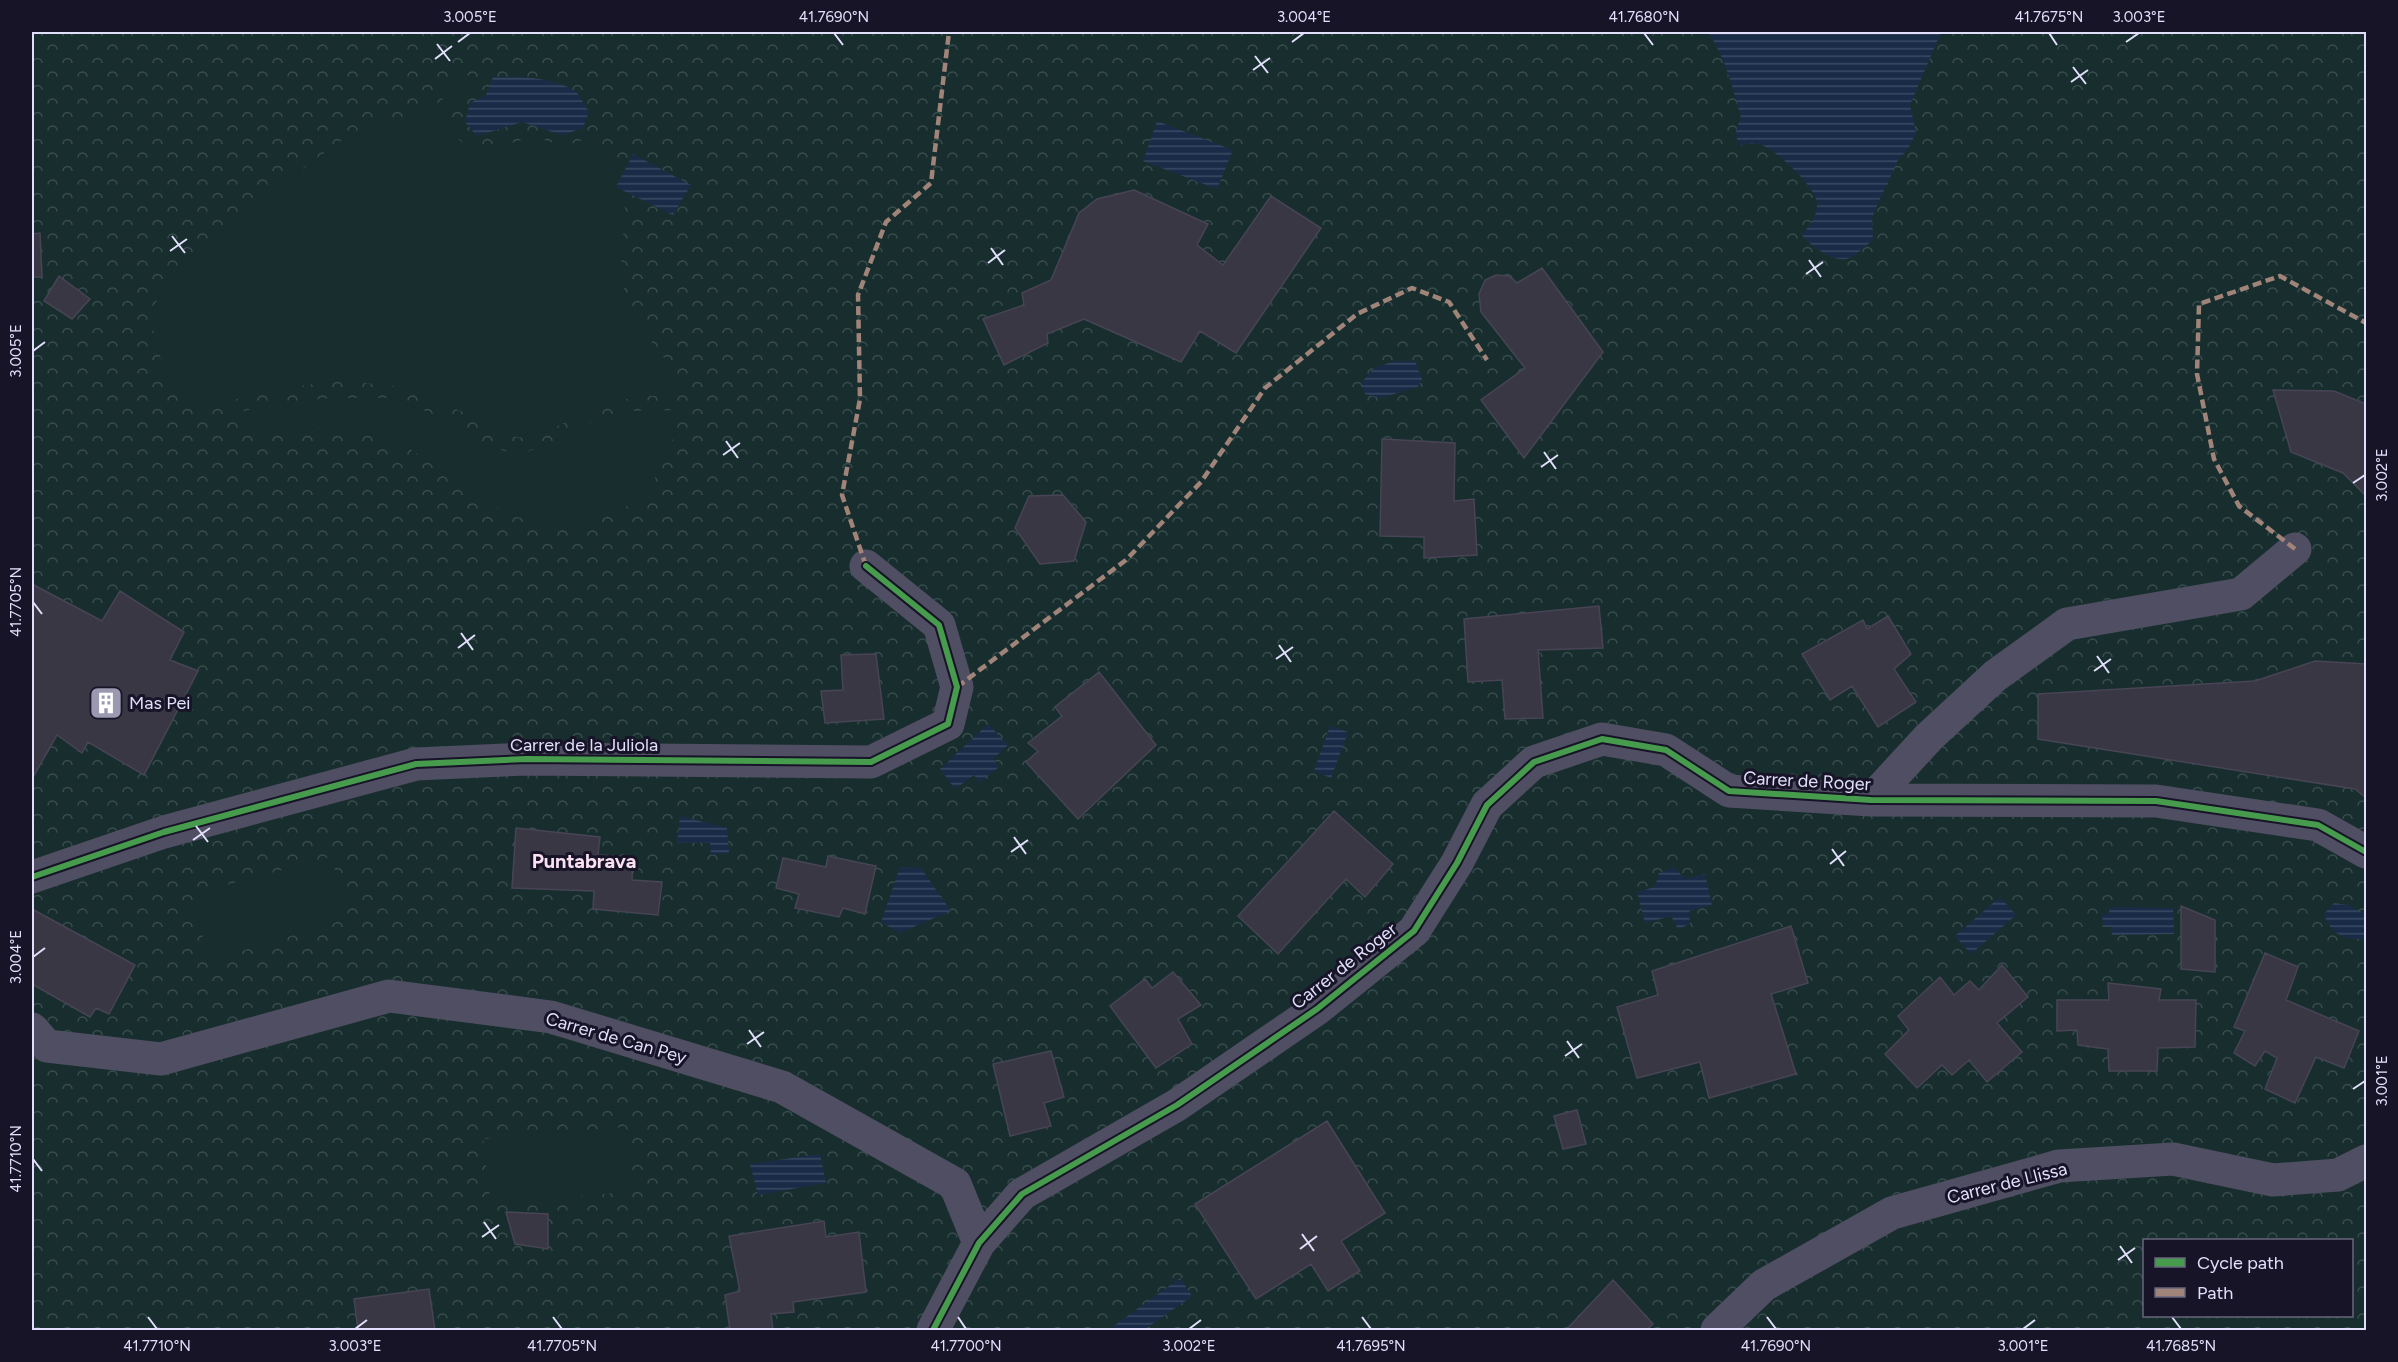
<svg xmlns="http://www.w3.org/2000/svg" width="2398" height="1362" viewBox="0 0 2398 1362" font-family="Figtree,sans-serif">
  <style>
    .forest { fill: url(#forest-crowns); fill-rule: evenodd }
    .garden { fill: #182e2e }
    .water { fill: url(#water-rules) }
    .building { fill: #393744; stroke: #474455; stroke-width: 1.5 }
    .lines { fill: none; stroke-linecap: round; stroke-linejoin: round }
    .minor { stroke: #504e62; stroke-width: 33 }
    .quiet { stroke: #a18479; stroke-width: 4.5; stroke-dasharray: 9 4.5; stroke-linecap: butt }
    .cycleway-casing { stroke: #171428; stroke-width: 10 }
    .cycleway { stroke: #469c4c; stroke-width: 6 }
    .ticks { fill: none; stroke: #e1dffb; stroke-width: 2 }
    .labels { text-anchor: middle; stroke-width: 6; stroke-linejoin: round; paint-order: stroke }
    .poi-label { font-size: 18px; fill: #e1dffb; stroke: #171428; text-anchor: start }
    .street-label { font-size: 18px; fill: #e1dffb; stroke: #171428 }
    .neighbourhood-label { font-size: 20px; font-weight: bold; fill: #fbe0f2; stroke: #171428 }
    .neatline { fill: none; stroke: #e1dffb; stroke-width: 2 }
    .ticks-label { font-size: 15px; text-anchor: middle; fill: #e1dffb }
  </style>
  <defs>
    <pattern id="forest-crowns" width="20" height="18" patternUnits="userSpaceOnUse" patternTransform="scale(1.5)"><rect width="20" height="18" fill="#182e2e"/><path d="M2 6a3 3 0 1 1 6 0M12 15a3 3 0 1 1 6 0" fill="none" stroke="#394c4d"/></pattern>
    <pattern id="water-rules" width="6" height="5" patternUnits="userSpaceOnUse" patternTransform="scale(1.5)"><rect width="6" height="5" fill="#182c48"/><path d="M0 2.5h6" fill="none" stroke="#394a63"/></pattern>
  </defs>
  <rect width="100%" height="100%" fill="#1a1824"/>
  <path class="forest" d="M32 32H2366V1330H32ZM2144 1240H2352V1316H2144Z"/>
  <path class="garden" d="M474 74 449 113 450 133 466 145 498 147 522 140H544L564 146 593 137 614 153 625 209 621 270 628 311 686 387 672 396H636L590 411 530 439 512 436 469 414 392 386 339 380 269 391 228 401H198L168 378 154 339 152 307 190 262 258 202 339 142 440 102 461 77Z
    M333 398H393L445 419 487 446 519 455 540 447 587 424 630 411 683 410 663 464 646 494 616 513 570 527 511 516 453 480 406 446 354 428 304 427 269 433 247 428 241 412 272 403Z
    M331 857 349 918 209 961 192 894Z
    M625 1127 631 1191 491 1206 483 1139Z"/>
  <path class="water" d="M1708 32H1941L1910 105 1916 133 1908 149 1898 160 1875 210 1872 219 1873 240C1866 245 1857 255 1849 258 1835 264 1810 246 1802 235 1810 225 1818 216 1817 202 1815 187 1778 152 1764 146 1756 142 1748 143 1741 146 1733 135 1736 129 1741 118 1733 88 1725 57 1708 32Z
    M493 77C517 76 556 77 576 92 581 97 585 106 589 112L583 128 562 135 522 122 477 136 465 122 470 103 486 95Z
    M1157 121 1233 150 1217 189 1143 161Z
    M633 154 691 185 673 215 616 187Z
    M1395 361H1415L1422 379 1418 387 1380 398 1365 394 1361 383 1374 368Z
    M988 724 1008 745 993 759 999 767 979 783 974 775 955 789 940 769Z
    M1330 726 1348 732 1331 778 1314 771Z
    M680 816 727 828 729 853 711 855 710 843H677Z
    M900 867 921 868 951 911 899 933 881 922Z
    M1674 867 1685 879 1705 874 1712 905 1689 911 1690 924 1678 929 1671 916 1645 923 1637 892 1655 887 1659 873Z
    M2000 897 2016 915 1971 954 1955 936Z
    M2334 903 2347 905 2366 914V938C2346 942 2330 934 2324 914Z
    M2109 907 2173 908 2174 934 2112 935 2111 927H2103L2102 914H2109Z
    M820 1154 826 1183 758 1195 750 1164Z
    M1180 1278 1192 1296 1144 1330H1108Z"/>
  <path class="building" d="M1134 190 1208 224 1197 245 1223 265 1271 196 1321 228 1236 353 1200 331 1181 362 1084 319 1047 334 1048 343 1004 365 983 319 1024 305 1022 293 1051 280 1079 213 1097 199Z
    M40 233 42 277H32V234Z
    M1542 268 1603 352 1524 458 1481 400 1525 368 1481 312 1479 294 1485 280 1496 275 1509 276 1517 283Z
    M59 276 90 299 72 319 44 301Z
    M2273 390 2334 391 2366 404V496L2343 473 2291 452Z
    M1382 439 1455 443 1454 501 1474 499 1477 555 1424 558V537L1380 536Z
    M1063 495 1086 522 1074 561 1040 564 1015 528 1029 496Z
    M32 584 102 621 120 591 184 632 170 660 198 671 144 775 88 742 82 753 57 735 32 779Z
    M1599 606 1603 648 1538 650 1543 718 1505 719 1502 680 1468 682 1464 619Z
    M1888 616 1911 654 1894 669 1916 702 1878 727 1852 686 1830 700 1802 654 1863 620 1867 629Z
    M876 654 884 719 825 723 821 691 843 690 841 655Z
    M2315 661 2366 664V798L2355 789 2038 739V694L2255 681Z
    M1099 672 1156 745 1078 819 1026 762 1038 751 1028 743 1062 716 1055 707Z
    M1334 811 1393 864 1365 897 1346 879 1278 954 1238 916Z
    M516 828 600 837 598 855 633 857 632 880 662 882 658 915 593 909 594 891 512 888Z
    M828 856 876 866 865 914 843 908 839 917 795 908 799 894 776 888 783 858 826 867Z
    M2181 906 2215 920V972L2181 969Z
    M32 909 135 965 109 1014 96 1008 90 1017 32 984Z
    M1791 926 1808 983 1771 994 1796 1074 1709 1098 1700 1062 1637 1078 1617 1007 1658 995 1652 971Z
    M2265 953 2298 967 2286 1000 2359 1031 2344 1068 2316 1057 2295 1103 2265 1089 2277 1058 2265 1051 2255 1066 2234 1053 2245 1031 2234 1027Z
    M2002 965 2028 997 1997 1023 2022 1052 1987 1082 1969 1060 1952 1075 1942 1065 1917 1088 1885 1054 1909 1030 1898 1016 1940 977 1954 995 1970 981 1979 990Z
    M1173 972 1201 1005 1178 1019 1192 1044 1156 1068 1110 1006 1145 979 1152 988Z
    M2108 983 2161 989 2159 1000H2196L2195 1047 2158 1048 2157 1071H2109L2108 1049 2078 1045 2077 1030 2057 1031V1000H2109Z
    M1051 1051 1064 1097 1044 1103 1051 1126 1010 1136 993 1064Z
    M1577 1110 1586 1144 1563 1149 1554 1116Z
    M1327 1121 1385 1213 1341 1241 1360 1271 1328 1291 1311 1264 1256 1299 1195 1204Z
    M506 1212 548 1214V1249L515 1244Z
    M824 1221 826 1237 859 1232 866 1292 793 1302 794 1312 771 1314 773 1330H730L725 1295 740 1291 729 1236Z
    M1613 1280 1653 1324 1646 1330H1566Z
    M429 1289 435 1330H358L354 1299Z"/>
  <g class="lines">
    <path class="minor" d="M1871 800 1929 737 1995 676 2067 624 2241 594 2295 549
      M32 877 164 832 416 764 526 759 871 762 948 724 957 687 939 625 866 566
      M32 1029 47 1046 161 1059 389 996 551 1017 782 1087 955 1184 979 1243
      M933 1330 979 1243 1022 1194 1177 1105 1317 1009 1414 931 1457 863 1487 805 1534 762 1602 739 1666 750 1729 791 1871 800 2156 801 2318 825 2366 852
      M1717 1330 1764 1285 1892 1213 2059 1166 2173 1159 2273 1180 2338 1175 2366 1161"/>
    <path class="quiet" d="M2295 549 2239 506 2214 459 2197 374 2199 304 2280 276 2366 323
      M866 566 842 495 860 399 858 295 886 222 931 183 949 32
      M957 687 1126 560 1201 482 1265 388 1357 314 1412 288 1449 302 1487 360"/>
    <g class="cycleway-casing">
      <path id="cycleway" d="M32 877 164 832 416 764 526 759 871 762 948 724 957 687 939 625 866 566
        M933 1330 979 1243 1022 1194 1177 1105 1317 1009 1414 931 1457 863 1487 805 1534 762 1602 739 1666 750 1729 791 1871 800 2156 801 2318 825 2366 852"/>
    </g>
    <use href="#cycleway" class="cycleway"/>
  </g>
  <path class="ticks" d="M834 33 843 45M1644 33 1653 45M2049 33 2057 45M458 42 470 33M1292 42 1304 33M2126 42 2139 33M437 44 450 61M1255 56 1268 73M435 59 452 46M2073 67 2086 84M1253 70 1270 58M2071 82 2088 70M172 236 185 253M991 248 1003 265M170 251 187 239M1809 260 1821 277M988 263 1005 250M1806 274 1823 262M33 351 45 342M726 441 738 458M1544 452 1556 469M723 455 740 443M1541 467 1558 455M2353 483 2365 475M33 602 42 614M461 633 473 650M1279 645 1291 662M458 648 475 635M2097 656 2109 673M1276 659 1293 647M2094 671 2111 659M196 826 208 842M1014 837 1026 854M193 840 210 828M1832 849 1844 866M1011 852 1028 840M1830 864 1846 851M33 957 45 948M749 1030 761 1047M1567 1041 1579 1058M747 1044 764 1032M1565 1056 1582 1044M2353 1089 2365 1081M33 1159 42 1171M484 1222 496 1239M1302 1234 1314 1251M482 1237 499 1225M2120 1246 2132 1263M1300 1249 1317 1236M2118 1260 2135 1248M148 1317 157 1329M553 1317 562 1329M958 1317 966 1329M1362 1317 1371 1329M1767 1317 1776 1329M2172 1317 2181 1329M355 1329 367 1320M1189 1329 1201 1320M2023 1329 2035 1320"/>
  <defs>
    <g id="building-square" transform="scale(1.725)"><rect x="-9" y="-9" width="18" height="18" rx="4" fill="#9b99b0" stroke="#171428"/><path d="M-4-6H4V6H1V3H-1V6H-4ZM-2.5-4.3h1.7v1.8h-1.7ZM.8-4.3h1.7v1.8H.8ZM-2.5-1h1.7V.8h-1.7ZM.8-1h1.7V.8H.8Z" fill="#fff"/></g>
  </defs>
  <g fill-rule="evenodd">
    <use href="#building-square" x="106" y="703"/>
  </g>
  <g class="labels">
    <g class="poi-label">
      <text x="129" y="709">Mas Pei</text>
    </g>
    <g class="street-label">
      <text x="584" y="751">Carrer de la Juliola</text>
      <text transform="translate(1807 781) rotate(3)" y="6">Carrer de Roger</text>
      <text transform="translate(1344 966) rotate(-38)" y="6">Carrer de Roger</text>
      <text transform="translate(616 1038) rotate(16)" y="6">Carrer de Can Pey</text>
      <text transform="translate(2007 1183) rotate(-14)" y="6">Carrer de Llissa</text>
    </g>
    <g class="neighbourhood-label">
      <text x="584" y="868">Puntabrava</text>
    </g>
  </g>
  <rect width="2398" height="1362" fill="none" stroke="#171428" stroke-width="66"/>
  <rect x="2143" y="1239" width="210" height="78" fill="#171428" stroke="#68657c" stroke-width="1.5"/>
  <rect x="2155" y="1258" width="30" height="9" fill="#469c4c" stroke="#68657c" stroke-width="1.5"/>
  <text x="2197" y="1269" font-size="18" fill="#e1dffb">Cycle path</text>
  <rect x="2155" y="1288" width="30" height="9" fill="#a18479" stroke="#68657c" stroke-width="1.5"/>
  <text x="2197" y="1299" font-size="18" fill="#e1dffb">Path</text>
  <rect x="33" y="33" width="2332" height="1296" class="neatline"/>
  <g class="ticks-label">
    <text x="470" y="22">3.005°E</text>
    <text x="834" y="22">41.7690°N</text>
    <text x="1304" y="22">3.004°E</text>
    <text x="1644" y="22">41.7680°N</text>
    <text x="2049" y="22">41.7675°N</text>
    <text x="2139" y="22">3.003°E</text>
    <text transform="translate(16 351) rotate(-90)" y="5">3.005°E</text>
    <text transform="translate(2382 475) rotate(-90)" y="5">3.002°E</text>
    <text transform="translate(16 602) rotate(-90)" y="5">41.7705°N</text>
    <text transform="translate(16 957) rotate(-90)" y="5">3.004°E</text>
    <text transform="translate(2382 1081) rotate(-90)" y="5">3.001°E</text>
    <text transform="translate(16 1159) rotate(-90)" y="5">41.7710°N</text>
    <text x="157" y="1351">41.7710°N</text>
    <text x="355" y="1351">3.003°E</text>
    <text x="562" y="1351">41.7705°N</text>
    <text x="966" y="1351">41.7700°N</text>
    <text x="1189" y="1351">3.002°E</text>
    <text x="1371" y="1351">41.7695°N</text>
    <text x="1776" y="1351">41.7690°N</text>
    <text x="2023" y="1351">3.001°E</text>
    <text x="2181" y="1351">41.7685°N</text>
  </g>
</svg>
